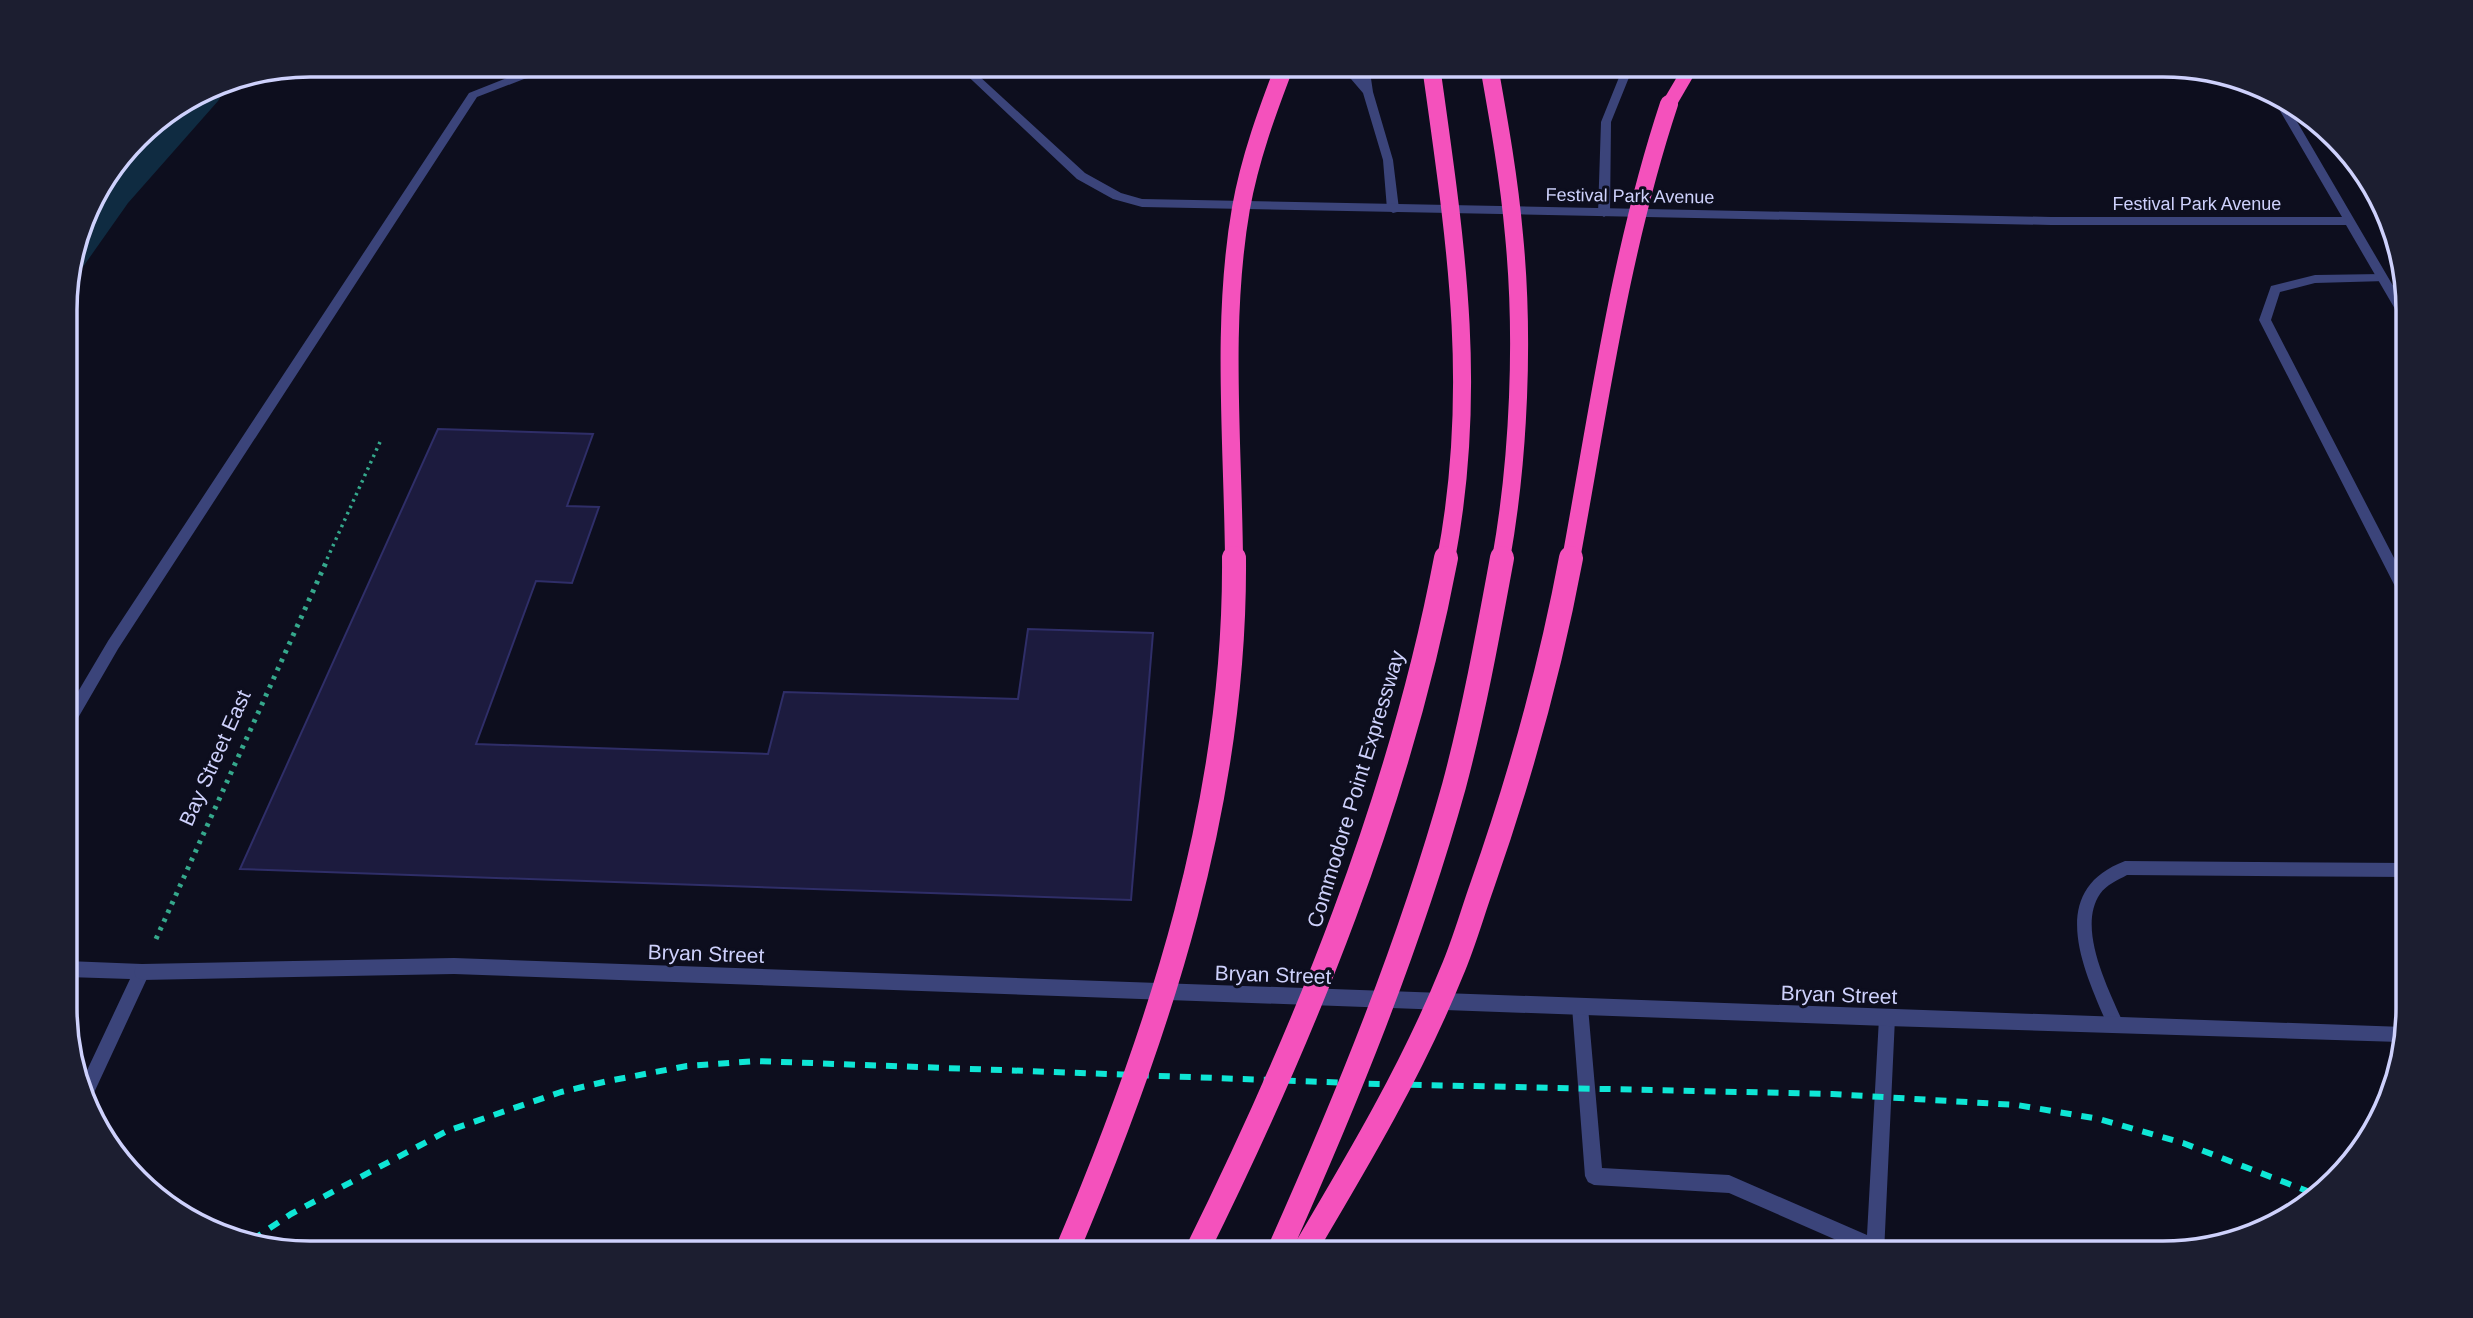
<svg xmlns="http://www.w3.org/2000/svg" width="2473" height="1318" viewBox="0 0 2473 1318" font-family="Arial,sans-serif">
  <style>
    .water { fill: #0f2b41 }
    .building { fill: #1c1b3e; stroke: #2f2e68; stroke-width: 2 }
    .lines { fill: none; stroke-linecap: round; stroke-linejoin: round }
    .path-far1 { stroke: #35a88c; stroke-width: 3.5; stroke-dasharray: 2.5 4.5; stroke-linecap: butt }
    .path { stroke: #35a88c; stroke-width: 5; stroke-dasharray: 3.5 6; stroke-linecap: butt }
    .service { fill: #3b447a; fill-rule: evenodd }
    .minor { fill: #3b447a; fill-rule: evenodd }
    .motorway { fill: #f451bc; fill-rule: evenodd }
    .rail { stroke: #0fe6d5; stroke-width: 6; stroke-dasharray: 11 10; stroke-linecap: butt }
    .motorway-bridge-far1 { stroke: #f451bc; stroke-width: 18 }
    .motorway-bridge { stroke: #f451bc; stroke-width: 24 }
    .labels { text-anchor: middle; stroke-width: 6; stroke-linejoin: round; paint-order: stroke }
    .far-street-label { font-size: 18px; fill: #ced1fc; stroke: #0d0e1e }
    .street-label { font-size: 21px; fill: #ced1fc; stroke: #0d0e1e }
    .rim { fill: none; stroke: #ced1fc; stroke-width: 3.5 }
  </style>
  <rect width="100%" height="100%" fill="#0d0e1e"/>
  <path class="water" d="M231 80 218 101 128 203 66 291 90 201 148 126 216 83Z"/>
  <path class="building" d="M438 429 593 434 567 506 599 507 572 583 536 581 476 744 768 754 784 692 1018 699 1028 629 1153 633 1131 900 240 869Z"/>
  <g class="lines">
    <path class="path-far1" d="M327 559 380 442"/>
    <path class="path" d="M156 939 328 558"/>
    <path class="service" d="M558 65H576L575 67 524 79 477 97 118 649 71 730 66 732V712L108 641 469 93 517 74Z
      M1339 65H1349L1361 77 1359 65H1369L1373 92 1393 160 1399 209 1397 212 1393 213 1387 209 1383 160 1363 93Z
      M1624 65H1634L1611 122 1610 213 1604 217 1598 213 1601 122Z
      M2382 274 2388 278 2386 281 2315 283 2280 292 2271 320 2407 583V602L2402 600 2259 320 2271 286 2315 275Z
      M2125 861 2408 863V877L2127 875C2118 880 2106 885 2100 894 2076 929 2110 992 2124 1025L2122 1031 2116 1033 2110 1031C2086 974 2043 892 2125 861Z
      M67 961 142 964 148 967 150 972 92 1097 89 1098 82 1081 130 979 67 977Z
      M1580 999 1586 1001 1588 1007 1602 1168 1729 1175 1867 1235 1879 1018 1881 1012 1887 1010 1893 1012 1895 1018 1884 1253H1866L1729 1193 1594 1185 1588 1182 1585 1176 1572 1007 1574 1001Z"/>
    <path class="minor" d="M956 65H967L1085 173 1121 193 1142 199 2051 217H2342L2269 92 2270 90 2285 101 2406 308V322L2402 321 2346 225H2051L1142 207 1113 199 1077 179Z
      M454 958 2404 1027 2400 1042 1887 1026 454 974 142 980 136 977 134 972 136 967 142 964Z"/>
    <path class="motorway" d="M1684 65H1700L1675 108H1663L1661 104Z"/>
    <path class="rail" d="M252 1240 291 1214 447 1131 561 1092 608 1081 687 1066 756 1061 1378 1084 1832 1094 2017 1105 2099 1119 2183 1143 2315 1194"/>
    <path class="motorway-bridge-far1" d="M1431 66C1455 238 1479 386 1446 559
      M1489 66C1499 122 1509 178 1514 235 1524 337 1519 458 1501 559
      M1234 559C1233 443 1221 323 1241 208 1250 158 1267 112 1285 65
      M1571 559C1599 407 1620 252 1669 104"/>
    <path class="motorway-bridge" d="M1066 1253C1160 1032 1236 800 1234 558
      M1196 1253C1305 1033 1400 800 1446 558
      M1278 1253C1346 1101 1409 947 1454 786 1474 711 1488 634 1502 558
      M1303 1253C1357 1162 1412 1070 1452 971 1464 943 1472 914 1482 886 1520 778 1550 670 1571 558"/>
  </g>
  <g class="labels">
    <g class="far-street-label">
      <text transform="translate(1630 196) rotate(1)" y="6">Festival Park Avenue</text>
      <text x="2197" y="210">Festival Park Avenue</text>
    </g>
    <g class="street-label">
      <text transform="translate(215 758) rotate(-66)" y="7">Bay Street East</text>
      <text transform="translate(1356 789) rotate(-73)" y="7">Commodore Point Expressway</text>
      <text transform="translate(706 954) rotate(2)" y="7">Bryan Street</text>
      <text transform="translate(1273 975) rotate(2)" y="7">Bryan Street</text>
      <text transform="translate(1839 995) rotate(2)" y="7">Bryan Street</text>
    </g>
  </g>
  <path d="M0 0H2473V1318H0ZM310 77H2163A233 233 0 0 1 2396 310V1008A233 233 0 0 1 2163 1241H310A233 233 0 0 1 77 1008V310A233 233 0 0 1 310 77Z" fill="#1c1e30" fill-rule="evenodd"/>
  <path class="rim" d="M310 77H2163A233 233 0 0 1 2396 310V1008A233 233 0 0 1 2163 1241H310A233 233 0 0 1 77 1008V310A233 233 0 0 1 310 77Z"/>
</svg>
